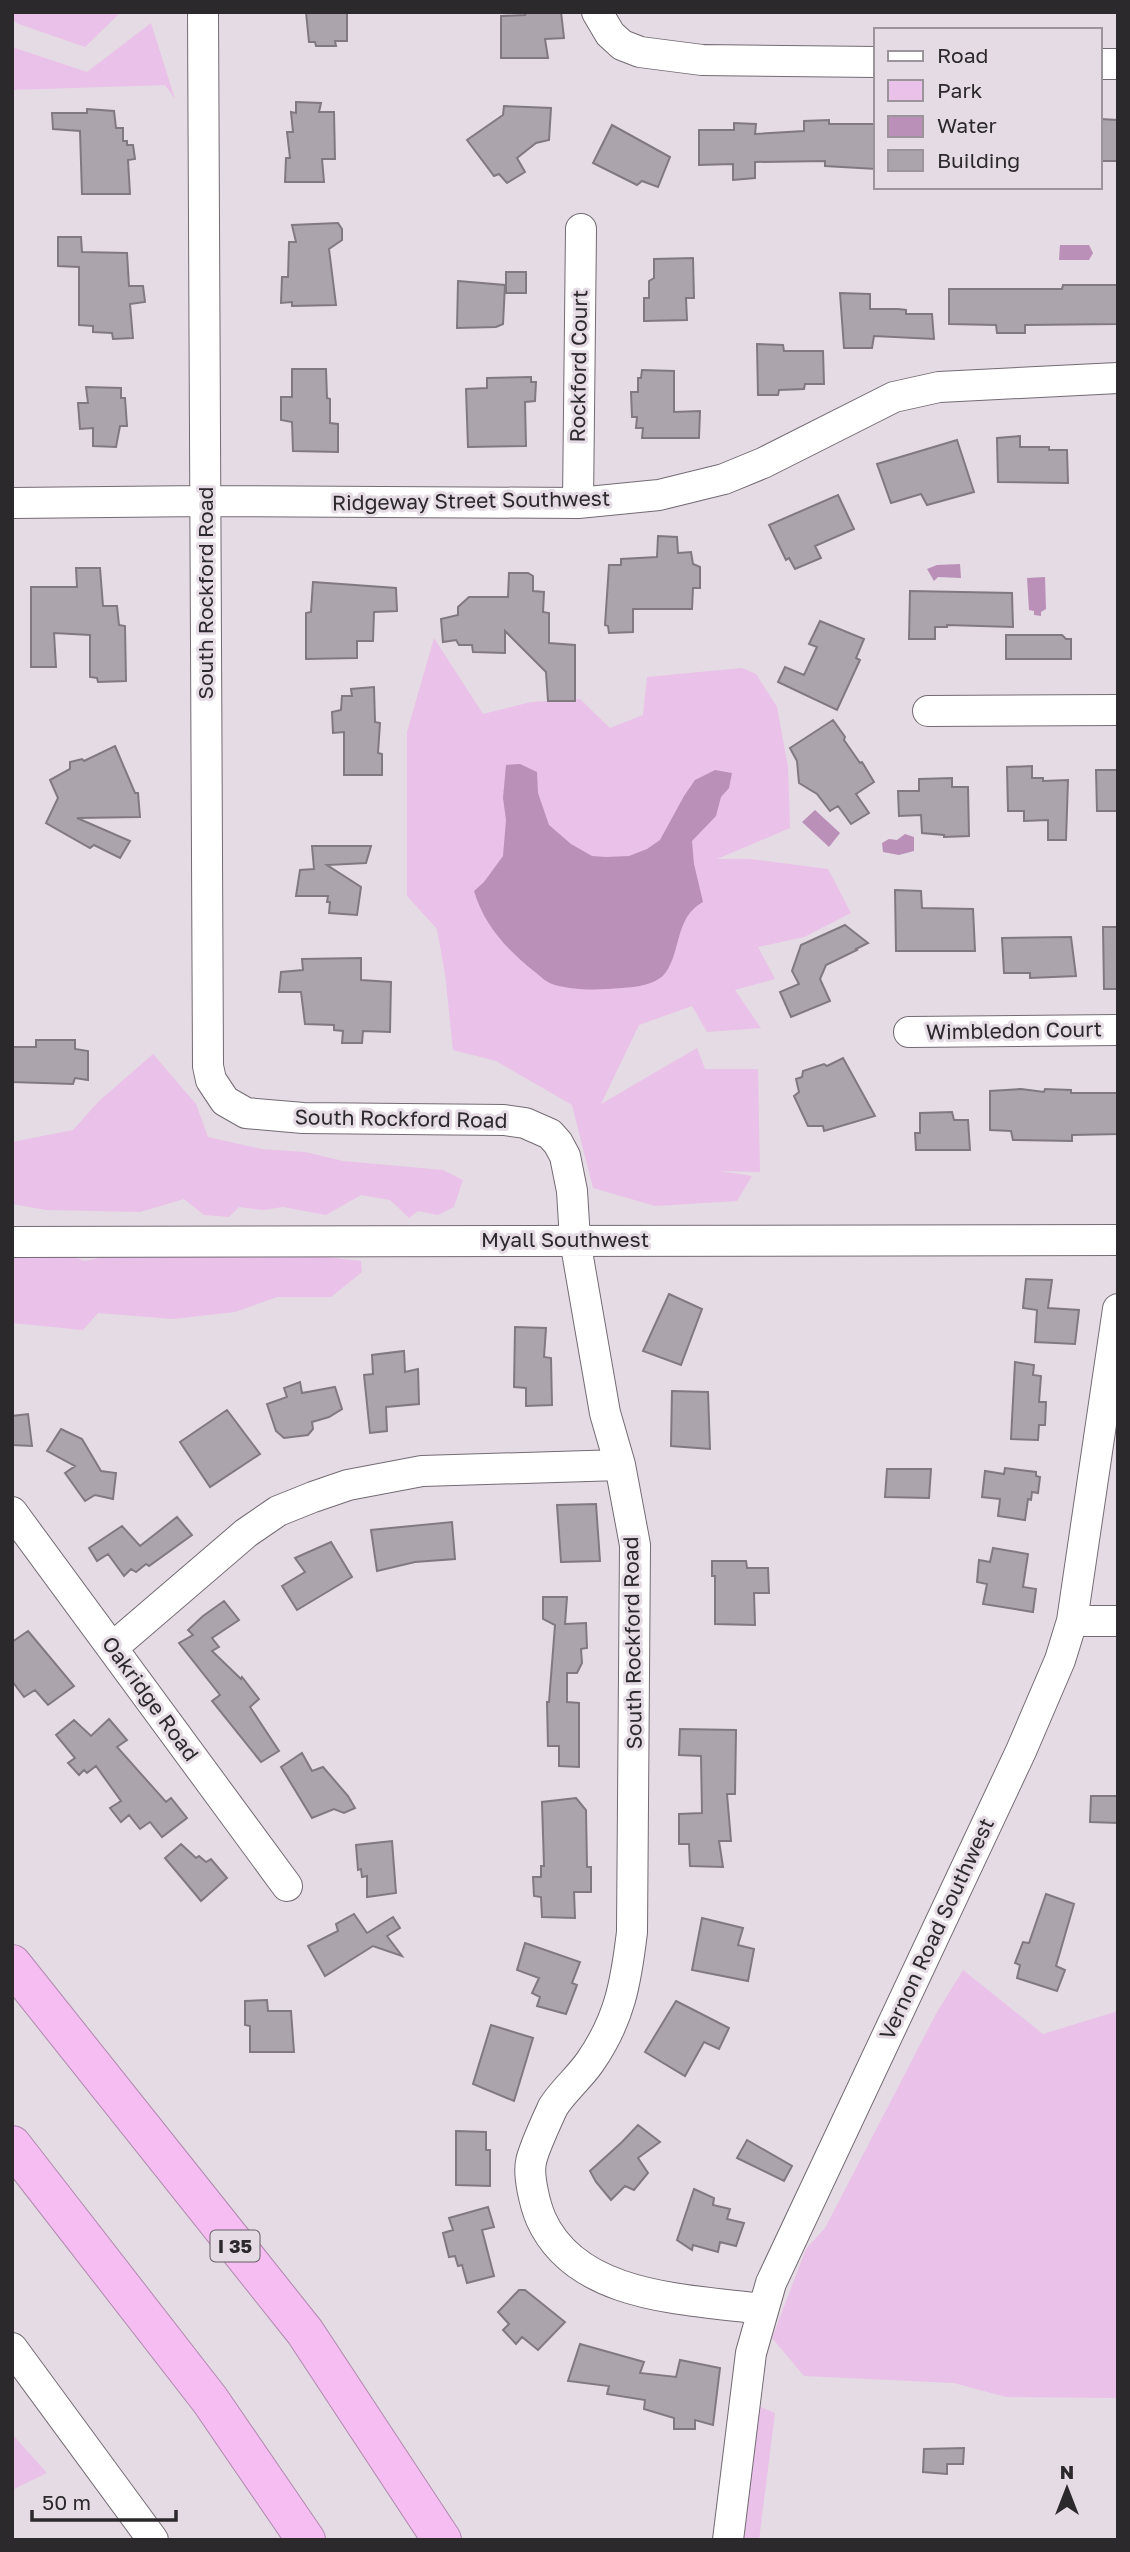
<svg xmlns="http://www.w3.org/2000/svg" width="1130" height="2552" viewBox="0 0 1130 2552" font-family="'Golos Text',sans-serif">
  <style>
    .green { fill: #eac1e8 }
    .water { fill: #ba8fb8 }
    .building { fill: #aca4ac; stroke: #817980; stroke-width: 2 }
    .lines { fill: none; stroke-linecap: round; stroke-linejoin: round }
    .minor-casing { stroke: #736b73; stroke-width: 32 }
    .highway-casing { stroke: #af89ad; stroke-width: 40 }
    .minor { stroke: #fff; stroke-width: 30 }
    .highway { stroke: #f5bdf2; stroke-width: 38 }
    .labels { text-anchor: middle; stroke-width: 6; stroke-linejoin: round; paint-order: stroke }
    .shield { fill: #e5dbe4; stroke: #645e63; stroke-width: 2 }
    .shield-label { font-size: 19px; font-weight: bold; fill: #2c292c }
    .street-label { font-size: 21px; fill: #2c292c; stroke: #e5dbe4 }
  </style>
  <rect width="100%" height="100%" fill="#e5dbe4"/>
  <path class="green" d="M12 12H121L85 47 16 23 12 18Z
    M151 23 175 99 165 85 12 90V47L87 72Z
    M434 638 483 714 531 702 580 699 610 728 643 715 647 677 742 668 756 674 777 707 788 767 790 828 717 859H750L828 869 851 913 804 937 758 947 775 979 735 990 761 1028 707 1032 692 1006 639 1025 601 1104 697 1048 705 1069H758L760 1172 719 1171 752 1176 737 1201 655 1206 593 1188 572 1105 496 1061 453 1050 445 974 437 929 407 896V732Z
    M153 1054 196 1104 208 1137 261 1149 305 1152 343 1161 443 1170 463 1180 454 1207 438 1215 418 1211 409 1218 390 1200 361 1195 326 1215 283 1207 263 1210 239 1207 229 1217 204 1215 184 1199 140 1212 46 1210 12 1204V1142L73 1130 99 1101Z
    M129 1252 300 1254 361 1261 362 1272 331 1297H277L235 1312 173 1319 98 1313 83 1330 12 1323V1255H71L84 1261Z
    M963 1970 1043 2034 1118 2011V2398L1006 2397 954 2383 804 2376 772 2338 806 2249 825 2228 937 2012Z
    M756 2405 775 2413 759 2540H742Z
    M12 2434 47 2473 12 2490Z"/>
  <path class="water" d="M1060 245H1089L1093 253 1089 260H1059Z
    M960 564 961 578 938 577 934 581 927 569 937 565Z
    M1045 577 1046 609 1041 612V616L1034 615V611L1029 610 1027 578Z
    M520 764 537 772 538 793 549 825 571 844 592 856 606 857 629 856 647 849 660 840 684 796 695 780 715 770 732 773 729 788 721 797 716 816 692 841 694 864 703 902C675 917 681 951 666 972 657 985 636 987 622 988 600 990 573 991 552 984 546 982 540 976 535 972 507 950 484 925 474 891L484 882 503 856 506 820 503 798 506 765Z
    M815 810 840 833 829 847 802 822Z
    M905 834 914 837V851L899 855 883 852 882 843 889 839 897 840Z"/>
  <path class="building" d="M306 12H347V41H335L336 46H316L315 42H309Z
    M526 12H561L564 38 545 39 548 58H501V16L525 15Z
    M296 102 321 103 319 112H334L335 159H322L324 182H285L286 158H290L287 132H293L291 112 296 113Z
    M504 106 551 108 549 140 536 143 517 158 525 172 507 183 499 174 494 176 467 140 503 115Z
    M87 109 114 111 116 128H123V141H127V145H133L135 159 128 160 130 194H82L80 131 53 129 52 113H87Z
    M1100 119 1118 120V161H1100Z
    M829 120V124H876V169L825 166V161L755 162V178L733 180V164L699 165V130H734V123L756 124 755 134 804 131V121Z
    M612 125 670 157 658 187 642 181 637 185 593 163Z
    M338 223 342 229V240L329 249 336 305 292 306V302L281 303 282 277H288L289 242H296L292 225Z
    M58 237H81L82 252 127 253 129 286H143L145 302 130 304 133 338 113 339 112 333 93 332V326L79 325V267L58 266Z
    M693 258 694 298H686L687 320 644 321V298H649V281L654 278V259Z
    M506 272H526V293H506Z
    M458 281 505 285 503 324 496 327 457 328Z
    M1063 285H1118V324L1025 325V333H997L996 325 949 324V289H1062Z
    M840 293 870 294V309H898L906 310V314H932L934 339 874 336 872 348H844Z
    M757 344 783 345 784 351H823L824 384H805L804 389 779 390 778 395H758Z
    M292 369H326L327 398 330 399V423L338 424V452L293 451 292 422 281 420V397H292Z
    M642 370 674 371V412L700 411 699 438H642L643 428H636L637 417H632L631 392H638V378H641Z
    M531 377V382H536L535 401 525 402 526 446 468 447 466 389 487 388V378Z
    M86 387 121 388V398H125L127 426H120L116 447 93 446V428L80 429 78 403H88Z
    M1020 436V447H1049V450H1067L1068 483 998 482 997 438Z
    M957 440 974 492 927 505 921 494 891 503 877 464Z
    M838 495 854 529 815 546 821 558 795 569 789 558 786 560 769 525Z
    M658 536 677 537 678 553 691 552 693 564 700 567V588H693L692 609H633V632L609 633 608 626 605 625 609 565H621V559L657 557Z
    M76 568H100L103 606H117L119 625 125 626 126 681 98 682 97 678 90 677V635L54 633 56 667H31V587H77Z
    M509 573H528L533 576V591L544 592 543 612 549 613V643L575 645V701H548L546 672 505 631V653L473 652 472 645H459L456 640 443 642 441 619 458 615V607L469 597H508Z
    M313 582 396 588 397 611 374 612 373 641H357V658L306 659V613L311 612Z
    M910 591 1012 593 1013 627 947 625V627H935V639H909Z
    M820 621 864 639 856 658 860 660 837 710 778 682 785 667 804 675 817 647 809 644Z
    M1006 635H1062L1066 639H1071V659H1006Z
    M374 687 375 722 380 723 378 753 382 754V775H344V732L333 733 332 712 341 710 342 696H352L351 689Z
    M833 720 845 737 844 740 860 763 862 762 874 782 856 794 869 813 851 824 838 806 830 811 817 794 799 783 797 761 790 748Z
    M115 746 135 793H138L140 817 77 818 130 841 120 858 94 845 90 848 46 823 58 798 50 780 70 769V762L82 759 84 761Z
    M1032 766V778H1043V781L1068 780 1066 840H1048V820L1024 821V811H1008L1007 767Z
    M1096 770H1118V811H1097Z
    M952 778V787H968L969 836 944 837V835L922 833 921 815 899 816 898 791H919V779Z
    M312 846H371L366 863 327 865 361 887 357 915 329 913 330 902H327L328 896H296L300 870 314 869Z
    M895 890 921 891 922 908 973 909 975 951H896Z
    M845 925 868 943 856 949 857 950 826 965 820 979 830 1001 791 1017 780 992 799 984 792 971 801 945Z
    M1103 927H1118V989H1104Z
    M1071 937 1076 976 1030 978V973H1004L1002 938Z
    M361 958V980L391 982 390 1032 363 1031 362 1043H342L343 1031 334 1030V1025L305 1024 301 992H279L281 972 303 970 302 959Z
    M36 1040H75V1049L88 1051V1080L75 1078 73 1084 12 1082V1047H36Z
    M843 1058 875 1116 824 1131 823 1126H808L794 1096 799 1092 796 1079 802 1077 803 1071 824 1064 827 1066Z
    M1021 1089 1044 1092 1045 1089 1071 1090V1093H1118V1134L1072 1135V1141L1013 1140 1011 1131 990 1130V1091Z
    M952 1112 954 1120H968L970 1150H916L915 1133H920V1113Z
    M1026 1279 1052 1280 1048 1308 1079 1310 1075 1344 1035 1342 1037 1310 1023 1308Z
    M669 1294 702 1309 681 1365 643 1351Z
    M515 1327 546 1328 544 1357 551 1358 552 1405 526 1406V1388L514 1387Z
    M404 1351 405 1372 418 1369 419 1404 386 1407 387 1431 370 1433 364 1375 373 1374 372 1355Z
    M1015 1362 1034 1365 1033 1375 1041 1376 1039 1402H1046L1045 1425H1039L1038 1440 1011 1439Z
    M300 1382 302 1393 335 1387 342 1409 329 1417 312 1422 313 1429 308 1435 284 1438 276 1431 267 1404 287 1397 284 1388Z
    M672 1391 708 1392 710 1449 671 1446Z
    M227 1410 260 1454 210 1487 180 1442Z
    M28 1414 32 1446 12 1445V1416Z
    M61 1429 82 1439 101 1471 116 1473 113 1499 95 1495 85 1501 65 1473 75 1466 47 1451Z
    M1005 1468 1036 1472V1476L1040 1477 1038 1493 1032 1492 1031 1500 1028 1499 1025 1520 998 1516 1000 1499 982 1497 985 1471 1004 1474Z
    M887 1469H931L929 1498 885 1497Z
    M596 1504 600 1561 561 1562 557 1505Z
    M177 1517 192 1535 149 1566 146 1564 136 1572 131 1569 124 1576 108 1554 97 1561 89 1548 122 1526 140 1546Z
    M452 1522 455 1559 415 1562 377 1571 371 1530Z
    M331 1542 352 1577 297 1610 282 1586 305 1572 295 1558Z
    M993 1548 1028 1554 1023 1587 1036 1589 1033 1612 983 1604 987 1584 977 1582 979 1560 990 1562Z
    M712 1561H746L747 1568H768L769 1593H754L755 1625 715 1624V1576H712Z
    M543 1597H567L565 1624 586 1623 587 1648 581 1649 582 1663 577 1673H567V1702L579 1703V1767L559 1766V1746H548L547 1702H549L555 1625 543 1619Z
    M224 1601 239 1620 212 1638 219 1647 212 1651 241 1679 242 1677 259 1699 250 1707 279 1751 261 1762 212 1701 220 1695 179 1643 193 1635 188 1630 203 1616Z
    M28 1631 74 1686 48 1705 35 1690 24 1697 12 1681V1642Z
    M109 1719 127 1740 117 1747 166 1802 171 1798 187 1818 162 1837 150 1822 140 1829 129 1815 121 1822 110 1808 121 1801 96 1766 87 1773 84 1770 79 1775 68 1763 75 1758 56 1735 74 1720 91 1736Z
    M680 1729 736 1730 735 1794H727L731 1841H719L723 1867 690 1866 689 1844H679V1814L702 1813 701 1756 679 1755Z
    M302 1753 312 1771 323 1767 348 1796 355 1808 344 1813 334 1809 312 1818 281 1767Z
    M1091 1796H1118V1823L1090 1822Z
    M576 1798 586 1810 587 1867H591V1892H574L575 1918 542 1917 541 1897 534 1896 533 1877H541V1866H544L542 1802Z
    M392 1841 396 1893 367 1897V1876L362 1877 361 1869 358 1870 356 1845Z
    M181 1844 196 1858 199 1856 206 1862 211 1859 227 1878 201 1901 165 1858Z
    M1046 1894 1074 1904 1056 1966 1065 1970 1057 1991 1017 1978 1020 1965 1015 1963 1023 1942 1029 1943Z
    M354 1914 367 1933 393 1917 400 1928 387 1936 402 1956 373 1946 325 1976 308 1946 338 1931 336 1924Z
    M702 1918 743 1928 738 1945 754 1949 748 1981 692 1970Z
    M525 1943 580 1962 572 1983 577 1985 566 2014 537 2006 540 1997 532 1993 539 1978 517 1970Z
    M267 2000 268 2011H291L294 2052H250V2026L245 2025V2001Z
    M676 2001 729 2028 719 2049 704 2042 685 2076 645 2052Z
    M491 2025 533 2038 514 2101 473 2084Z
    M638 2125 660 2142 638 2158 648 2173 634 2190 625 2186 611 2200 596 2182 590 2171 622 2142Z
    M456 2131 486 2132V2150H490V2186L456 2185Z
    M747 2140 792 2166 784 2181 737 2158Z
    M694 2189 714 2198 713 2205 730 2209 727 2219 744 2223 736 2246 720 2242 718 2252 693 2245 692 2250 677 2240Z
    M488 2207 494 2227 482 2230 494 2276 467 2283 462 2265 458 2266 455 2256 449 2257 443 2233 453 2230 449 2218Z
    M519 2290H525L565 2322 538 2350 522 2337 516 2344 503 2330 509 2324 498 2312Z
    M580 2344 644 2362 640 2373 676 2377 680 2360 720 2368 713 2425 695 2420V2429H674V2418L644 2409 645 2400 607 2394 609 2386 568 2381Z
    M964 2448 963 2464H947V2474L923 2472 924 2449Z"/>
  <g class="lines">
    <g class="minor-casing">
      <path id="minor" d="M203 12 208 1066 211 1080 225 1101 246 1113 303 1118 504 1120 525 1123 550 1134 558 1143 565 1156 572 1191 575 1240 605 1413 620 1465 635 1545 632 1932C626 1982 620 2019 590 2062 579 2078 563 2091 553 2107 548 2118 533 2150 531 2162 528 2176 535 2205 541 2219 577 2299 686 2299 762 2309
        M597 12 610 34 622 45 640 52 702 60 876 62
        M1100 64H1118
        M12 503 205 501 578 503 659 495 724 479 763 463 894 397 939 387 1118 378
        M578 503 581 229
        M928 711 1118 710
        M909 1032 1118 1030
        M12 1242 1118 1240
        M12 1512 287 1886
        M1072 1621H1118
        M112 1648 246 1533 278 1511 313 1497 348 1485 422 1471 620 1465
        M12 2348 153 2540
        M728 2540 751 2353 771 2283 1021 1751 1060 1660 1072 1621 1118 1309"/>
    </g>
    <g class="highway-casing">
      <path id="highway" d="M12 1964 305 2332 442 2540
        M12 2145 210 2400 306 2540"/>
    </g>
    <use href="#minor" class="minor"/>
    <use href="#highway" class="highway"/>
  </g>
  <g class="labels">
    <rect class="shield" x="210.5" y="2230.5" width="49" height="31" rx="5"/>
    <g class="shield-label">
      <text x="235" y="2253">I 35</text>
    </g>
    <g class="street-label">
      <text transform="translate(579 366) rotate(-89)" y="7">Rockford Court</text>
      <text transform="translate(471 501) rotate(-1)" y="7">Ridgeway Street Southwest</text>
      <text transform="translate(206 593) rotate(-90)" y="7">South Rockford Road</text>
      <text transform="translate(1014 1031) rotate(-1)" y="7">Wimbledon Court</text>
      <text transform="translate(401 1119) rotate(1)" y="7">South Rockford Road</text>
      <text x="565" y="1247">Myall Southwest</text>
      <text transform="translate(633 1643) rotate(-91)" y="7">South Rockford Road</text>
      <text transform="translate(150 1699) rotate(54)" y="7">Oakridge Road</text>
      <text transform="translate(937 1929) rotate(-65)" y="7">Vernon Road Southwest</text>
    </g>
  </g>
  <rect width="1130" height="2552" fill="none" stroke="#2c292c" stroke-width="28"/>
  <rect x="874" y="28" width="228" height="161" fill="#e5dbe4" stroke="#9b949a" stroke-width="2"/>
  <rect x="888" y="51" width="35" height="10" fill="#ffffff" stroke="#9b949a" stroke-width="2"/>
  <text x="937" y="63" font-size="21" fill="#2c292c">Road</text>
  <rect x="888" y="80" width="35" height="21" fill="#eac1e8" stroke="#9b949a" stroke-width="2"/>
  <text x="937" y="98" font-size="21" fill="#2c292c">Park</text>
  <rect x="888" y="116" width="35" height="21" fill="#ba8fb8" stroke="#9b949a" stroke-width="2"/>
  <text x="937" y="133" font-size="21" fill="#2c292c">Water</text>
  <rect x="888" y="150" width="35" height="21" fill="#aca4ac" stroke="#9b949a" stroke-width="2"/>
  <text x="937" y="168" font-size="21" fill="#2c292c">Building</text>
  <g transform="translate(1067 2489)" stroke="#e5dbe4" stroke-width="5" paint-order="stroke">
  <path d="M0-5L12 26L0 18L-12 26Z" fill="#2c292c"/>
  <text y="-10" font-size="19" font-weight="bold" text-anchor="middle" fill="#2c292c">N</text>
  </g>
  <path d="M32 2510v10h144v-10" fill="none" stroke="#2c292c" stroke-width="3.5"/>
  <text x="42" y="2510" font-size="21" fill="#2c292c" stroke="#e5dbe4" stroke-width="5" paint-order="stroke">50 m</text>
</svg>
